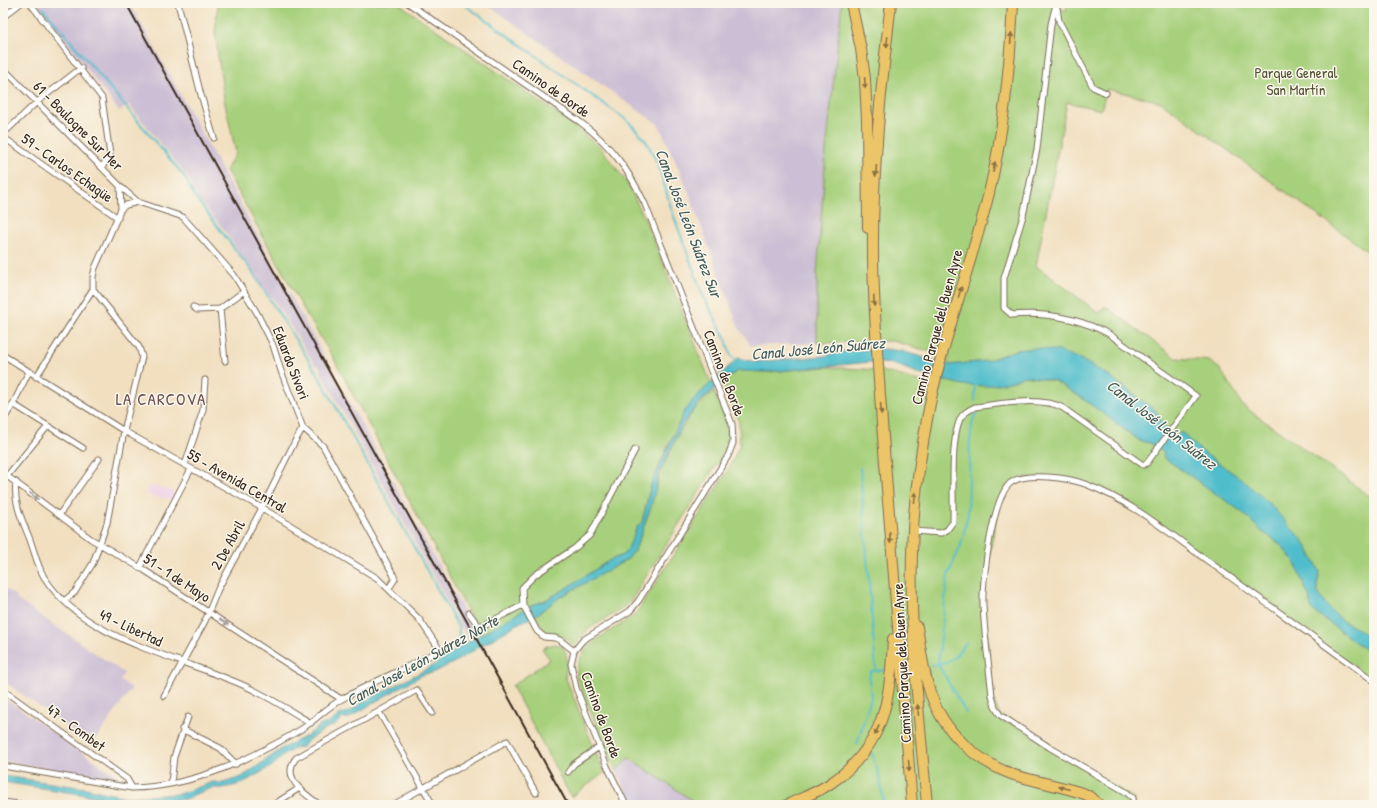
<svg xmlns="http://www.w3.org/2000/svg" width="1377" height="808" viewBox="0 0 1377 808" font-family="'Patrick Hand',sans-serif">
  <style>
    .built { fill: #edd0e8 }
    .industrial { fill: #ccbed4 }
    .green { fill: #a7d07c; stroke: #717d4d }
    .water { fill: #50bdcb; stroke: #467474 }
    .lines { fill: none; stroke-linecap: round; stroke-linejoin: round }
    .stream { stroke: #50bdcb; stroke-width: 2 }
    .street-casing { stroke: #7b6956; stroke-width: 7 }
    .highway-casing { stroke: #7b6956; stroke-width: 12 }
    .street { stroke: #fff; stroke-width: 5 }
    .highway { stroke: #edc569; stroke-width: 10 }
    .rail { stroke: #3b2a1e; stroke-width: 2 }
    .oneway { fill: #8b7040 }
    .oneway2 { fill: #a79f9a }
    .labels { text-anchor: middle; stroke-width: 3; stroke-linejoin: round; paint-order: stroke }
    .park-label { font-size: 15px; fill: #565436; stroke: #fbf7ec }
    .street-label { font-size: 15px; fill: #3b2a1e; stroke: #fbf7ec }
    .water-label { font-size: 16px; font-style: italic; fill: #425d5b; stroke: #fbf7ec }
    .quarter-label { font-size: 17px; letter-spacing: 1px; fill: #6c5254; stroke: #fbf7ec }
  </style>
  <rect width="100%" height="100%" fill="#fbf7ec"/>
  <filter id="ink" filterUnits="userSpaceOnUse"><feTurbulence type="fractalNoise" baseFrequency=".025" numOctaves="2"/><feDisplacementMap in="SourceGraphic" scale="8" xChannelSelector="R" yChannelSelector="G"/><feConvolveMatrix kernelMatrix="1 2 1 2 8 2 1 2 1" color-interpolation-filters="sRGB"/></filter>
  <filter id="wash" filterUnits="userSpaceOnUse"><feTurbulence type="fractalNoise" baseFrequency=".012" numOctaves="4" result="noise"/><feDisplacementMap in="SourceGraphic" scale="16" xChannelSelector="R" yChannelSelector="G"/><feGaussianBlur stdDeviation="0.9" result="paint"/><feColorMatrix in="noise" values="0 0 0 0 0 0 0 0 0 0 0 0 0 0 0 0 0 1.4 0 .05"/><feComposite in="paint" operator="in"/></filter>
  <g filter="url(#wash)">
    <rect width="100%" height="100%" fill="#f1dfbf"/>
    <path class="built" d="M149 485 174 491 172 500 147 495Z"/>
    <path class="industrial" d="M36 3H130L477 635 469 639 461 626 320 370 321 368 318 365 316 366 272 297H270L224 230 197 197 187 176 129 105 119 111Z
      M485 3H842L826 152 817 274V343L751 346 739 328 687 188 659 125Z
      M3 587 17 597 16 599 124 673 120 680 132 688 94 742H90L3 681Z
      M3 697 115 775 112 780 3 761Z
      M628 758 699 805H633L616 771Z"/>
    <path class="green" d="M218 3H398L555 112 601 148 626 181 644 217 711 383 693 400 670 441 651 485 642 522 637 527 628 549 623 555 610 560 562 591 544 601 532 605 481 636 334 359 305 312 226 170 236 153 224 99 215 33Z
      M842 3H1056L1066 12 1067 3H1374V256L1161 102 1107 89 1101 110 1067 102 1036 266 1099 313 1105 306 1176 358 1209 361 1220 369 1243 406 1374 499V641C1357 628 1326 615 1318 593 1315 587 1319 579 1320 572L1303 540 1229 479 1181 432 1177 436 1162 425 1156 411 1106 374 1080 359 1016 350 987 361 949 365 948 361 949 357 892 341 817 343V274L826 152Z
      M826 367 878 370 934 385 941 390 943 381 1010 382 1025 376 1055 381 1082 398 1140 441 1150 443 1164 453V457L1242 512 1261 531 1279 543 1294 561 1310 599 1309 603 1324 619 1374 656V681L1155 523 1114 498 1084 483 1026 477 1011 482 1000 499 983 589 992 696 1000 715 1133 798 1134 805H699L629 758 616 771 577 679C573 644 613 632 636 614L728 470 740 445 739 422 723 383 726 378 738 371 768 372Z
      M714 391 728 427V443L718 462 630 602 619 611 588 629 574 646 567 639 546 632 535 616 560 597 628 559C645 534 650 504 659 476 661 469 665 462 669 454 680 429 692 408 714 391Z
      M555 644 562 646C569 656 567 664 565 676L604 773 571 797 512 686 550 659 542 649 547 646Z"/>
    <path class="water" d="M1036 348 1059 351 1080 359 1106 374 1156 411 1163 425 1177 436 1181 432 1203 452 1243 480 1271 505 1288 525 1303 540 1320 572 1317 584 1318 593 1329 609 1344 622 1359 630 1374 641V656L1311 609 1310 599 1294 561 1279 543 1261 531 1242 512 1163 457 1164 453 1150 443 1140 441 1082 398 1055 381 1025 376 1010 382 986 386 963 385 922 375 894 364 870 362 768 372 738 371 726 378 698 404 682 425 659 474 651 507 635 550 628 559 560 597 535 616 519 623 453 663 432 673 424 674 373 703 356 714 349 718H343L334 726 328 727 308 740 303 747 295 748 285 754 272 766 241 784 223 788H212L193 795 189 799 131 802 3 782V776L85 788 125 797 179 794 213 782 223 783 242 777 283 748 308 735 321 725 331 722 339 715 351 711 360 704 434 665 466 643 532 605 544 601 562 591 610 560 623 555 628 549 637 527 642 522 651 485 684 412 693 400 738 358 755 362 824 356 853 349 866 350 885 349 901 351 949 365 987 361 1016 350Z"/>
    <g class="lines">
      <path class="stream" d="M462 3 628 121 646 141 658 164 672 211 703 296 726 339 731 356 737 361
        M43 8 184 176 195 197 251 270 317 373 458 626 459 630 458 641 465 645
        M975 384V401
        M860 468 876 670
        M930 665 938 664 948 575 961 545 968 514 970 440 973 419 977 413
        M966 713 938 664C952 663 958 653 966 643
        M857 744 871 698 869 678 871 671 886 670
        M872 753 880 779 884 805"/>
    </g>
  </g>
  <g filter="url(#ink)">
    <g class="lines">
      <g class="street-casing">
        <path id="street" d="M30 3 102 98 110 155 102 167
          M178 3 201 95 214 138
          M408 3 580 122C610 144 629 170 645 204L732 424 733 443 728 456 639 600 630 611 583 640 574 651 571 664 576 688 607 766 626 805
          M1057 8 1059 21 1093 87 1106 93
          M3 17 21 3
          M3 68 120 186 121 209 95 268 93 277V289L36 377
          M3 134 37 102 81 68
          M3 137 118 218
          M120 186 138 202 183 217 234 275 257 313 273 345 281 371 303 428 323 446 393 574 395 579 389 588
          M121 209 126 205 138 202
          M193 307 197 310 220 309
          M3 355 124 431 262 508 377 578 419 619 440 650C408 668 373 681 342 699 327 707 315 721 300 730 249 760 192 787 132 788L3 766
          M225 361 220 309 244 291
          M13 404 83 448
          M3 420C14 406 20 388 29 372
          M185 465 203 410 205 380
          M3 473 91 539 144 570 341 699
          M7 476 48 426
          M16 482C13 501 22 520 29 537 34 550 37 565 44 577 82 637 167 654 228 679 258 690 284 707 311 723
          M59 515 99 459
          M913 531 941 533 947 530 953 522C954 496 950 441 960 419 963 413 969 410 975 407 998 404 1042 396 1063 408L1143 465 1147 463 1196 396 1109 334C1078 318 1047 312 1012 315L1004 308V278L1023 216 1037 149 1051 24 1056 4
          M140 567 191 469
          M64 601 75 592 93 563 107 523 124 431 142 357 139 347 93 289
          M469 613 478 625H484L523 605
          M574 651 560 640 555 638 544 637 537 631 523 605 522 588 535 575 575 548 590 535 635 450
          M3 690 127 779 132 788
          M164 696 205 621 218 589 262 508 295 441 303 428
          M379 712 433 805
          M182 729 220 748 236 764
          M568 772 574 764 599 747
          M171 783 174 757 188 717
          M3 802 26 805
          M273 805 298 789
          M320 805C306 795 280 778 296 758L417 690 432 713
          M393 805 507 741 536 793
          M1134 805 1133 798 1126 792 1049 747 1000 715 995 707 992 696C989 665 984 634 983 603 982 580 993 493 1012 482 1027 472 1069 478 1085 484 1129 500 1168 532 1205 559 1262 600 1318 640 1374 681"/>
      </g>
      <g class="highway-casing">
        <path id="highway" d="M851 3 861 49 865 79 867 120 868 228
          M891 3C881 87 872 172 873 257 874 326 880 394 885 463 893 577 902 691 912 805
          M917 627C921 650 923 673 931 695 944 732 977 762 1014 775 1037 782 1062 786 1085 794L1092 798 1099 805
          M787 805C802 798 818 792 831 783 885 746 890 700 893 639
          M927 805C917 691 902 576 920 463 925 427 932 389 942 354 957 301 975 248 989 193 1004 131 1010 67 1013 3"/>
      </g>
      <use href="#street" class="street"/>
      <use href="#highway" class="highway"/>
      <path class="rail" d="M126 3 568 805"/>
    </g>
    <defs><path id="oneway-solid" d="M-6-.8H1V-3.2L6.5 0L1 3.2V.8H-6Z"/></defs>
    <g class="oneway">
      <use href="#oneway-solid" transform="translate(1011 38) rotate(-86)"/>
      <use href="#oneway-solid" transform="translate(887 42) rotate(97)"/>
      <use href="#oneway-solid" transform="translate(865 83) rotate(86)"/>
      <use href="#oneway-solid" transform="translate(994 167) rotate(-79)"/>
      <use href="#oneway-solid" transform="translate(876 171) rotate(94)"/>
      <use href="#oneway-solid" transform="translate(960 292) rotate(-73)"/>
      <use href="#oneway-solid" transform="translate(874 301) rotate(88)"/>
      <use href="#oneway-solid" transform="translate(881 409) rotate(86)"/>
      <use href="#oneway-solid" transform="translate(915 497) rotate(-85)"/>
      <use href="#oneway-solid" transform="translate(890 538) rotate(86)"/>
      <use href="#oneway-solid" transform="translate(918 710) rotate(-95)"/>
      <use href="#oneway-solid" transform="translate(877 730) rotate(115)"/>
      <use href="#oneway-solid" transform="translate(909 766) rotate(85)"/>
      <use href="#oneway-solid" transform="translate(1064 788) rotate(-165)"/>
    </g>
    <g class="oneway2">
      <use href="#oneway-solid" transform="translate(34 496) rotate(37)"/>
      <use href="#oneway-solid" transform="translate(224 622) rotate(33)"/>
    </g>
  </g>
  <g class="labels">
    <g class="park-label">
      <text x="1296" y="78">Parque General<tspan x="1296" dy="17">San Martín</tspan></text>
    </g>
    <g class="street-label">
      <text transform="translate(551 88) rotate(35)" y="5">Camino de Borde</text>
      <text transform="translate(78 126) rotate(45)" y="5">61 - Boulogne Sur Mer</text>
      <text transform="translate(67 168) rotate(35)" y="5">59 - Carlos Echagüe</text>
      <text transform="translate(937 327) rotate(-75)" y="5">Camino Parque del Buen Ayre</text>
      <text transform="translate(291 363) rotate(69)" y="5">Eduardo Sivori</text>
      <text transform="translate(724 373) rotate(69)" y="5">Camino de Borde</text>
      <text transform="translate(237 481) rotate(30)" y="5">55 - Avenida Central</text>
      <text transform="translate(228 545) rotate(-61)" y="5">2 De Abril</text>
      <text transform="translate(177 578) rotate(33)" y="5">51 - 1 de Mayo</text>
      <text transform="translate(131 628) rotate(25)" y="5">49 - Libertad</text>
      <text transform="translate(902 663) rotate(-93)" y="5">Camino Parque del Buen Ayre</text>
      <text transform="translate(601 715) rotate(70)" y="5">Camino de Borde</text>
      <text transform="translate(76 728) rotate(36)" y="5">47 - Combet</text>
    </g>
    <g class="water-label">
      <text transform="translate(689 223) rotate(69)" y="6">Canal José León Suárez Sur</text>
      <text transform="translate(818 348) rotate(-5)" y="6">Canal José León Suárez</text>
      <text transform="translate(1162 424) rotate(38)" y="6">Canal José León Suárez</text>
      <text transform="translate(422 660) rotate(-29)" y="6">Canal José León Suárez Norte</text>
    </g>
    <g class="quarter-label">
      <text x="161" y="405">LA CARCOVA</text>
    </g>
  </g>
  <rect width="1377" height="808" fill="none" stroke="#fbf7ec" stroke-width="16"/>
</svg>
